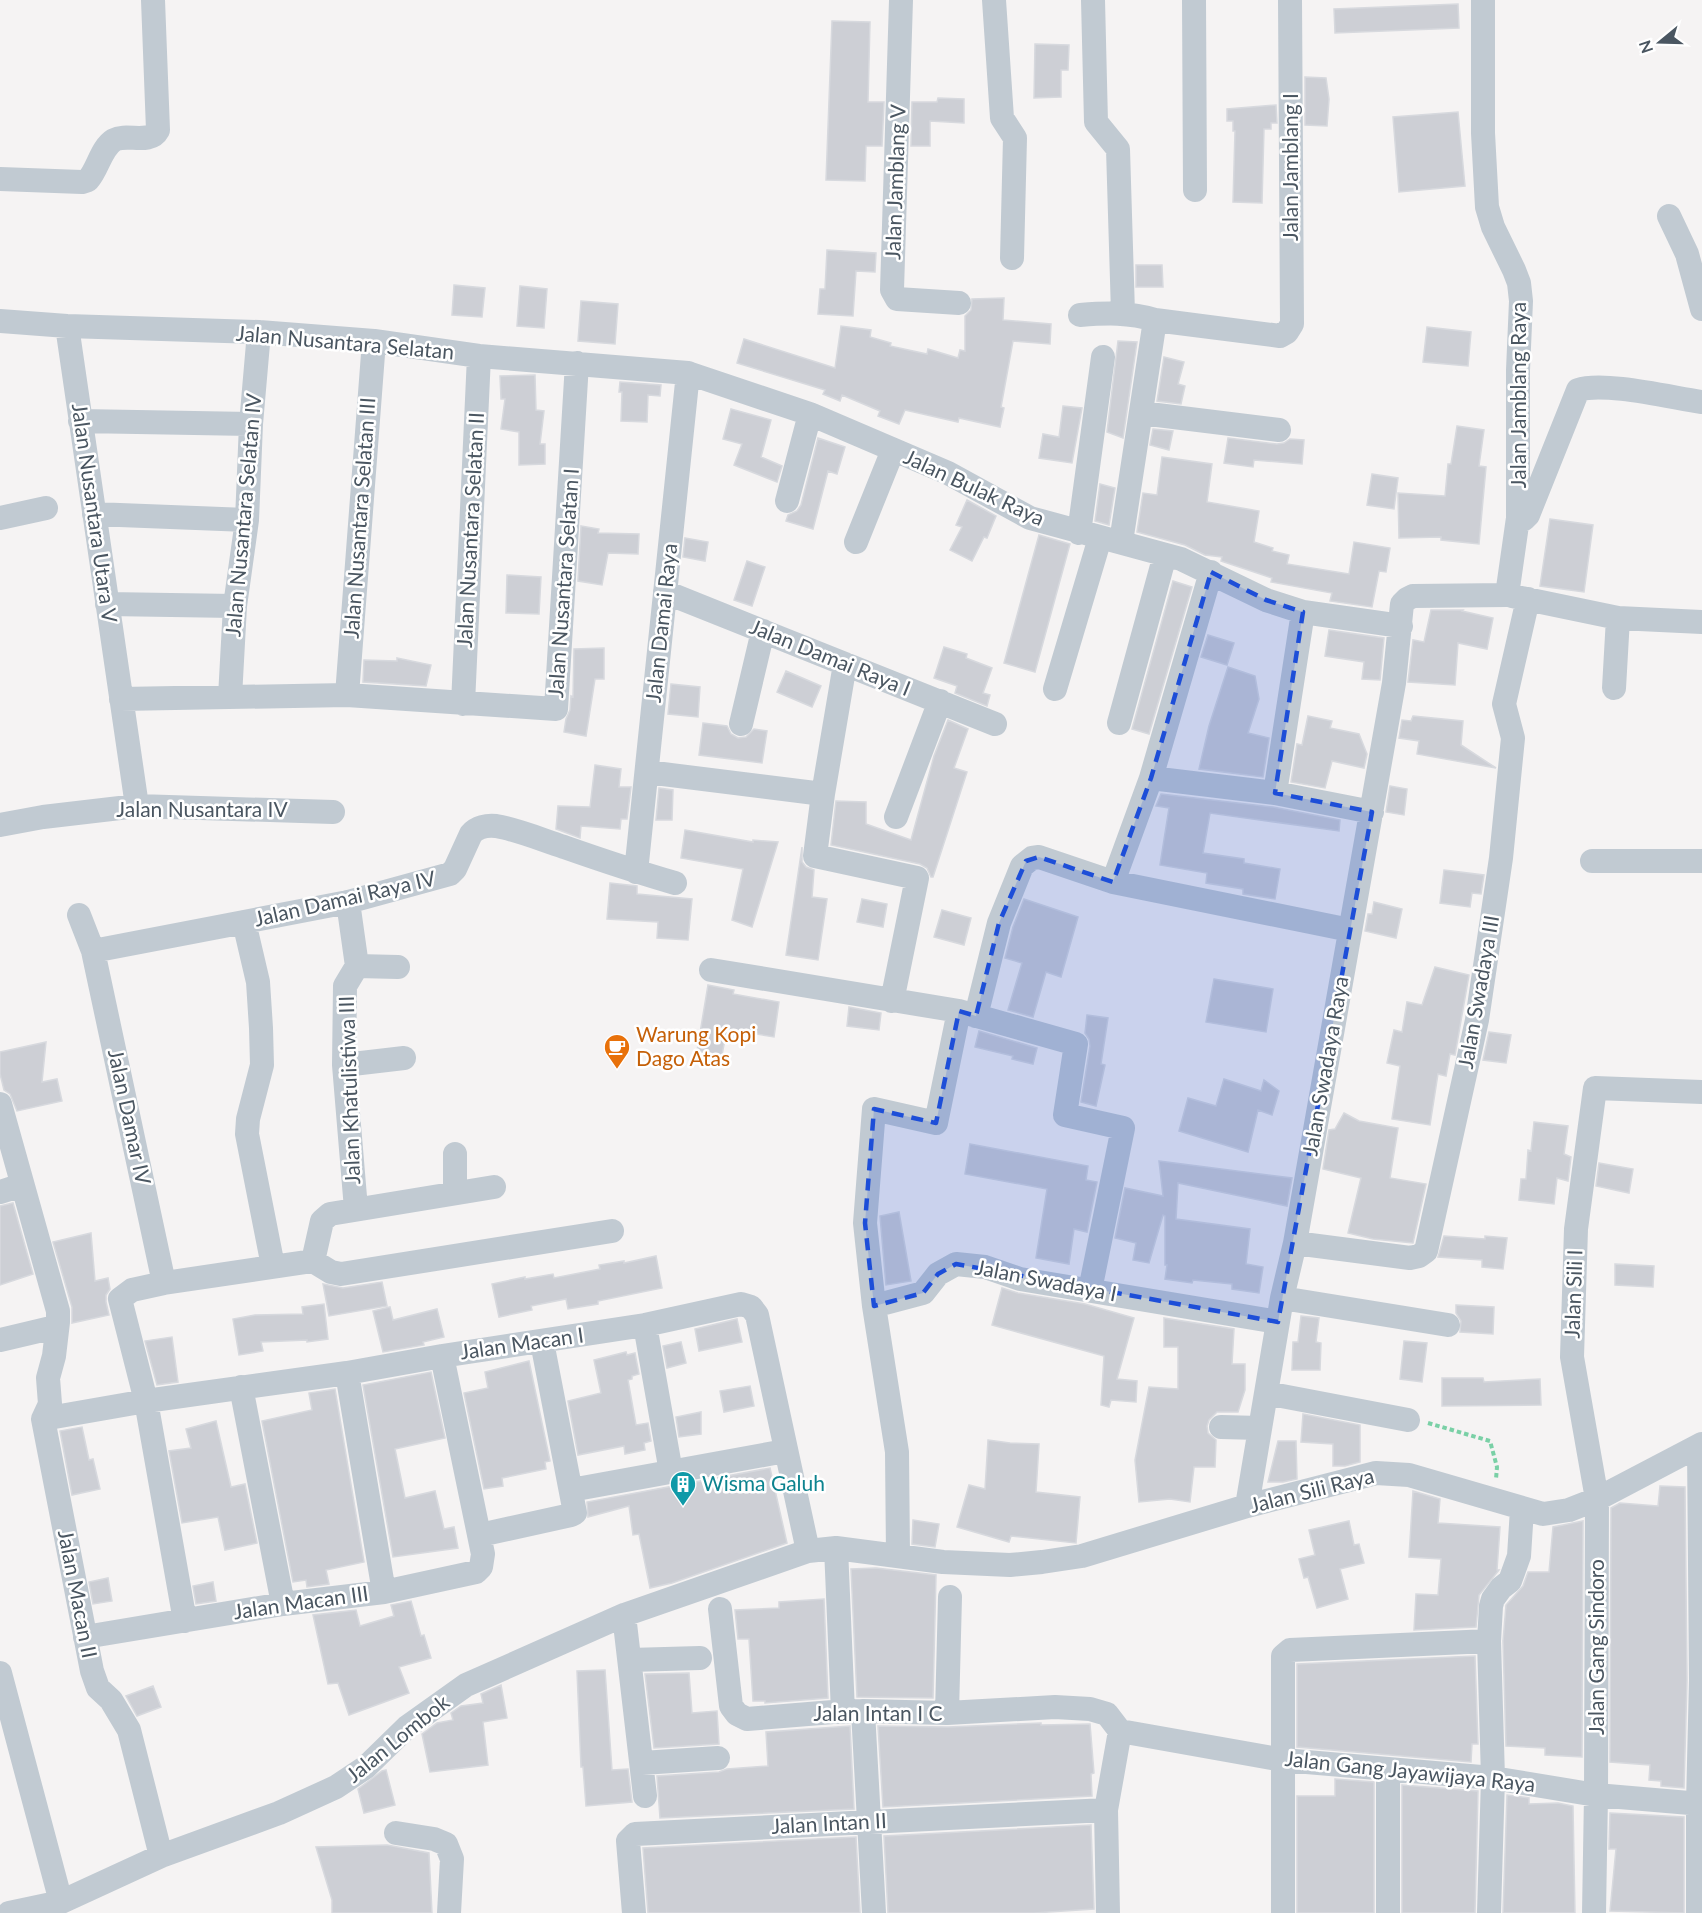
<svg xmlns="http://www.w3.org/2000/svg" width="1702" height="1913" viewBox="0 0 1702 1913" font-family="Lato,sans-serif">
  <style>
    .building { fill: #cdcfd5; stroke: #d7d9de; stroke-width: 1.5 }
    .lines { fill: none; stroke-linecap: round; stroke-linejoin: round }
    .path { stroke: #7ad0a6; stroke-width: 4; stroke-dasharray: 4.5 3; stroke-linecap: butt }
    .minor { stroke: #c1cad2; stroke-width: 24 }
    .marked { fill: #1d4ed8; fill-opacity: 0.2; stroke: #1d4ed8; stroke-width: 4.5; stroke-dasharray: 12 8; stroke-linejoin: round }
    .labels { text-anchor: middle; stroke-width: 5; stroke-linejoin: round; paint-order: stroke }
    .street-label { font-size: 21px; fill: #4a5661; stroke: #fff }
    .food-label { font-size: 21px; fill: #c56008; stroke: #fff; text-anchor: start }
    .culture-label { font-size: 21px; fill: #0d838f; stroke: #fff; text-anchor: start }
  </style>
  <rect width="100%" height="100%" fill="#f5f3f3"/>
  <path class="building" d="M1458 4 1459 28 1335 33 1334 9Z
    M832 21 870 22 868 102H884L882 146H866L865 181 826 180Z
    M1035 44 1069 45 1068 70H1061V97L1034 98Z
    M1305 77 1326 78 1329 99 1327 126 1305 125Z
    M938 98 964 99V123L930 121V146H911L912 102H937Z
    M1276 105 1277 123H1271V129H1264L1262 203 1233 202 1235 131H1233V121H1227V109Z
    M1458 112 1465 186 1399 192 1393 117Z
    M827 250 876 253 875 272 856 271 853 316 818 314 820 289H825Z
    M1136 265H1162L1163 287H1136Z
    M454 285 485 288 482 317 452 315Z
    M520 286 547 289 544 328 517 326Z
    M1004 298 1003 320 1051 324 1050 344 1013 341 1001 407 1004 408 1000 427 959 418 958 422 905 410 899 424 878 416 880 411 842 395 840 401 823 394 825 390 737 363 744 339 835 368 841 326 871 330 870 337 891 343 890 346 927 354 928 349 958 358 960 350 965 351V316L971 310 972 299Z
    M581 301 618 304 615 344 578 341Z
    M1427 327 1471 332 1468 366 1423 362Z
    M1118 341 1137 342 1123 438 1107 432Z
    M1164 357 1184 362 1178 384 1185 386 1181 404 1157 401Z
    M535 375 536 410 544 411 540 444H545V464L519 465V432L501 429 505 399H501L500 376Z
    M620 382 661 385 660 396 648 395 647 422 621 421 622 392H619Z
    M1063 406 1082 408 1072 463 1039 458 1043 434 1059 437Z
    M731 409 771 420 761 457 782 466 777 482 734 465 742 444 723 439Z
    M1457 426 1484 430 1479 466 1486 467 1479 544 1441 540V537L1399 538 1398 493 1445 496 1448 464H1451Z
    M1153 429 1173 431 1169 450 1150 445Z
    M818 438 845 447 837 474 828 471 813 529 786 521 788 515 797 511 801 505Z
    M1228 438 1277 444 1284 443 1290 439 1304 440 1302 464 1254 460 1253 467 1224 463Z
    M1162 457 1212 464 1207 502 1259 511 1254 542 1273 548 1272 551 1289 555 1287 564 1349 574 1354 542 1390 548 1386 572 1379 571 1372 607 1330 601 1332 593 1271 582 1272 578 1221 561 1222 557 1205 555 1185 545 1137 532 1143 493 1157 495Z
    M1372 474 1398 478 1394 509 1367 505Z
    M1100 484 1115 488 1109 525 1095 521Z
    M967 500 996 516 987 538 984 537 972 561 950 550 962 527 956 525Z
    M1550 519 1593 525 1584 592 1540 586Z
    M581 526 599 529 598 533 639 534 638 554 608 553 602 585 578 581Z
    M1039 535 1070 544 1035 672 1004 663Z
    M685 538 708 542 705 561 683 557Z
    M747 561 765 567 752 606 734 600Z
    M507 575 541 577 539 614 506 613Z
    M1173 581 1192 587 1149 734 1132 729Z
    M1431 610H1463L1462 611 1493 618 1487 649 1458 643 1455 685 1408 682 1413 640 1424 642Z
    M1329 630 1384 638 1380 680 1362 679 1364 662 1325 656Z
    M1208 635 1234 643 1227 665 1201 657Z
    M944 647 967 654 966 658 992 668 983 693 990 695 987 706 955 693 957 686 934 678Z
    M604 648V679H595L586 736 564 732 566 719 570 710 571 696 573 697 574 649Z
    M397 658 431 665 426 686 363 682 364 660 397 661Z
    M1228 667 1255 676 1259 699 1248 733 1269 738 1263 777 1199 769 1209 726Z
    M786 671 821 686 812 707 777 692Z
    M671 684 700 687 698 717 668 714Z
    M1308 716 1332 721 1330 728 1359 734 1367 754 1364 768 1332 761 1325 788 1291 782 1297 744 1302 745Z
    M1413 716 1463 721 1461 745 1496 768 1417 754 1419 741 1399 738 1402 720 1411 721Z
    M948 720 968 729 954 768 967 772 933 877H931L927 868 920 864 831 845 836 801 866 802V824L911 840 934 756Z
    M703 723 727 726 731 734 738 738 746 737 754 729 767 731 762 763 699 755Z
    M595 765 621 769 619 787H631L627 819H621L620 829 581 826 580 838 556 829 558 806 590 807Z
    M1390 786 1407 789 1404 815 1386 812Z
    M659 788 673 790 672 820H656Z
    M1161 794 1273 807 1340 820 1339 831 1210 813 1203 853 1244 859V863L1280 869 1275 899 1243 894V889L1206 883 1207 873 1160 865 1169 808 1156 806Z
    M685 830 753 842V840L778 842 752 927 732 920 743 869 681 858Z
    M802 847V862L806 867 814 870 812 897 827 899 818 960 786 955Z
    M1444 870 1484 875 1481 894 1472 893 1470 907 1440 903Z
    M610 883 637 886V894L692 899 688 940 657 938 658 922 607 919Z
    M862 899 887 904 883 927 857 922Z
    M1024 899 1078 917 1061 977 1046 972 1033 1017 1008 1010 1022 963 1005 958 1013 927Z
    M1374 902 1402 909 1396 938 1365 931 1368 914H1372Z
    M942 910 971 918 964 945 934 937Z
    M1435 967 1469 975 1455 1055 1450 1054 1446 1076 1438 1074 1430 1125 1392 1119 1400 1066 1387 1063 1394 1030 1402 1032 1407 1002 1422 1005Z
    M1214 979 1273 989 1266 1032 1206 1022Z
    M708 985 734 990 733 994 779 1002 774 1037 727 1029 722 1055 697 1051Z
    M849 1007 881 1013 879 1030 847 1026Z
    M1087 1015 1108 1018 1101 1064 1105 1065 1096 1106 1081 1102 1090 1046 1089 1039 1085 1033Z
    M979 1031 1037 1048 1033 1064 1012 1059 1013 1056 975 1047Z
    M1489 1032 1511 1035 1506 1063 1483 1060Z
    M46 1042 42 1082 57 1079 62 1101 17 1111 10 1094 4 1090 0 1074V1052Z
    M1224 1079 1261 1091 1264 1080 1279 1091 1272 1115 1258 1110 1248 1152 1179 1131 1188 1098 1216 1106Z
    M1344 1113 1359 1121 1398 1128 1390 1178 1426 1184 1413 1243 1373 1239 1348 1233 1361 1178 1323 1169 1329 1130 1335 1129Z
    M1534 1122 1568 1126 1564 1154 1571 1157 1568 1181 1557 1178 1554 1204 1519 1200 1521 1179H1526L1528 1150 1531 1151Z
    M970 1144 1088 1166 1086 1180 1097 1182 1087 1232 1074 1229 1069 1264 1036 1258 1047 1189 965 1174Z
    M1159 1161 1292 1178 1287 1206 1178 1183 1176 1219 1250 1229 1246 1264 1263 1267 1259 1293 1232 1289V1284L1193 1280 1192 1283 1165 1279 1167 1265H1165V1216L1163 1215 1149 1263 1133 1260 1136 1243 1115 1238 1125 1188 1163 1196Z
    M1599 1163 1633 1169 1629 1193 1596 1186Z
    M13 1203 33 1274 0 1285V1206Z
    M899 1212 911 1281 886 1285 880 1216Z
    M91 1233 95 1281 108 1278 110 1289 106 1295V1302L109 1315 72 1323V1307L53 1242Z
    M1444 1236 1485 1239V1236L1507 1238 1503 1269 1482 1267V1260L1438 1257Z
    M656 1256 662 1288 598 1301V1304L568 1309 566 1299 531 1306 532 1310 499 1317 492 1284 525 1277V1279L553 1274 554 1278 600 1269 599 1265 624 1261V1263Z
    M1615 1264 1654 1266 1653 1287 1615 1285Z
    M382 1282 387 1306 329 1316 323 1284 343 1288Z
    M1002 1288 1018 1293 1085 1304 1134 1318 1117 1379 1137 1381 1136 1402 1111 1400 1109 1407 1101 1405 1104 1356 992 1325Z
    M324 1304 328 1339 307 1342V1340L261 1342 263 1351 239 1355 233 1319 255 1315 303 1314 302 1307Z
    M1456 1305 1494 1307 1493 1334 1460 1332 1461 1321 1456 1313Z
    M390 1307 393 1320 437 1309 444 1337 423 1342 424 1345 383 1352 373 1311Z
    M1301 1316 1319 1318 1316 1342 1321 1343 1320 1370H1292L1293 1342H1298Z
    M1164 1318 1234 1329 1232 1364H1245V1390L1238 1412H1217L1209 1420 1207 1426 1208 1433 1216 1440 1215 1467H1194L1190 1502 1170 1499 1139 1502 1135 1460 1149 1387 1178 1389V1347H1164Z
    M737 1319 742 1342 699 1351 695 1329Z
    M172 1337 178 1382 157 1385 145 1341Z
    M1404 1341 1427 1343 1422 1382 1400 1379Z
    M681 1342 686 1363 667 1368 663 1346Z
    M626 1352 627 1355 635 1353 639 1374 632 1376V1379L628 1380 636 1425 648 1423 651 1441 644 1443 645 1450 625 1454 624 1446 578 1455 568 1401 601 1393 594 1360Z
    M529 1361 550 1461 545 1462 546 1469 502 1478 503 1486 484 1489 464 1393 488 1388 485 1372Z
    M431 1372 445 1438 395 1449 405 1498 435 1491 444 1529 454 1527 458 1548 393 1557 363 1385Z
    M1442 1378H1483L1484 1382 1540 1379 1541 1405 1442 1406Z
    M750 1386 754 1406 724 1412 720 1391Z
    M335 1389 364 1562 326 1570 329 1584 307 1587 306 1580 293 1582 262 1421 312 1410 309 1393Z
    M701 1412V1434L679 1437 676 1417Z
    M1303 1414 1360 1425V1462L1345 1466H1333V1444L1301 1442Z
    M216 1421 231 1487 245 1484 257 1543 225 1550 218 1517 182 1523 169 1451 191 1448 186 1429Z
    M82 1427 89 1460 93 1459 100 1489 72 1495 60 1431Z
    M988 1440 1010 1443 1039 1444 1036 1492 1080 1497 1076 1543 1011 1536 1009 1542 957 1527 969 1485 985 1489Z
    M1278 1441H1296L1297 1479 1283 1482H1268Z
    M770 1468 787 1543 672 1583 650 1588 639 1534 633 1535 629 1506 588 1517 587 1502Z
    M1660 1486 1685 1487 1687 1680 1684 1788 1661 1786V1781L1649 1780 1650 1765 1610 1762 1611 1508 1620 1503 1658 1506Z
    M1413 1491 1440 1499 1438 1523 1500 1527 1497 1570H1499L1479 1595 1476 1627 1414 1630 1416 1594 1438 1595 1441 1559 1409 1557Z
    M913 1520 939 1524 935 1547 912 1544Z
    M1349 1521 1354 1545 1359 1544 1364 1563 1340 1569 1348 1599 1317 1608 1308 1577 1304 1578 1299 1559 1315 1555 1309 1530Z
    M1583 1521 1582 1757 1545 1755V1748L1506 1746 1503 1641 1506 1605 1523 1586 1528 1572H1549L1553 1527Z
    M876 1568 936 1575 933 1698 857 1697 851 1569Z
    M108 1578 112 1601 93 1604 89 1582Z
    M213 1582 216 1601 196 1604 193 1586Z
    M824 1599 828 1698 765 1703V1701H753L749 1639H738L735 1610 779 1608V1602Z
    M411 1601 421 1636 424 1635 431 1658 399 1667 409 1693 349 1715 338 1683 328 1684 313 1615 356 1610 360 1626 394 1616 391 1605Z
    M1475 1656 1478 1744H1472L1471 1762 1297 1747V1664Z
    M605 1670 612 1770 628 1769 632 1802 586 1806 583 1767H581L577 1671Z
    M689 1673 692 1713 717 1711 719 1744 654 1748 645 1674Z
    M501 1685 507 1718 483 1722 488 1765 430 1772 422 1734 437 1723 453 1720 451 1713 461 1706 483 1703 481 1694Z
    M153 1686 161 1707 137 1716 126 1696Z
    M1041 1723V1725L1090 1724 1094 1773 1091 1774 1092 1796 883 1807 878 1726 948 1727Z
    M850 1726 854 1809 660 1818 657 1776 719 1772 727 1769 768 1766 766 1732Z
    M386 1770 395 1805 364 1813 358 1789 382 1771Z
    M1335 1779 1374 1782V1913H1297V1796H1335Z
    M1402 1785 1478 1791 1475 1913H1402Z
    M1507 1795 1529 1798V1804L1558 1803 1573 1806 1575 1913H1503Z
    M1610 1813 1684 1817V1913L1610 1911 1616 1849H1609Z
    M1091 1825 1094 1909 1034 1913H888L884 1836Z
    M856 1837 860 1913H648L643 1848Z
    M387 1845 429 1853 432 1913H332V1900L316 1847Z"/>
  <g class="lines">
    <path class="path" d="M1428 1423 1490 1441 1497 1467 1496 1479"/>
    <path class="minor" d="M901 0 892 290 897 299 959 303
      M994 0 1002 118 1015 138 1012 258
      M1093 0 1096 122 1118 149 1123 313
      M1194 0 1195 190
      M0 179 82 182 88 180C98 169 101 148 114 140 127 133 150 145 158 130L153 0
      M1669 216 1687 254 1702 309
      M1080 315C1106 313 1129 312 1155 320L1280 336 1287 332 1292 324 1290 0
      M0 321 67 326 259 332 374 341 479 356 688 373 810 414 948 473 1030 518 1181 559 1266 600 1303 612 1401 626
      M67 326 137 806
      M1141 413 1279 430
      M80 421 251 424
      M787 501 810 414
      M94 514 247 520
      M0 518 46 508
      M1518 518 1524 519 1528 515 1578 390C1604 381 1673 398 1702 402
      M1079 533 1103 357
      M856 542 893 450
      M1121 542 1155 320
      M1211 572 1151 778 1113 882 1340 928H1350
      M665 592 995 724
      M1512 596 1618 618 1702 622
      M107 604 235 606
      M1614 688 1618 618
      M1055 689 1100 538
      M347 695 374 341
      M230 697 235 606 247 520 251 424 259 332
      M121 699 347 695 556 709 577 363
      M463 704 479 356
      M1119 723 1165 555
      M741 724 763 631
      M647 772 823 794 815 856 917 878 892 1001
      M1151 778 1275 793 1372 812
      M1275 793 1303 612
      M823 794 845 664
      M896 817 940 701
      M0 825 43 817 137 806 333 812
      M1592 861H1702
      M636 872 688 373
      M348 902 357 966 345 986 344 1065 356 1209
      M79 915 93 951 164 1283
      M244 922 258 982 261 1028 262 1065 248 1119 247 1134 273 1266
      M93 951 348 902 450 874 455 869 471 834C477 827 487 825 496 826 519 830 542 840 564 847 601 860 637 872 675 883
      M357 966 398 967
      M711 970 959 1011 1076 1044 1065 1115 1123 1128 1090 1290
      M976 1016 999 923 1022 866 1032 858 1039 857 1113 882
      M344 1065 404 1058
      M0 1104 58 1311V1322L51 1328 0 1340
      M455 1154V1193
      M0 1192 22 1185
      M1295 1243 1410 1258 1419 1256 1426 1251 1477 1020 1501 858 1513 738 1504 704 1528 599
      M313 1261 331 1272 341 1274 612 1231
      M1282 1298 1448 1325
      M874 1306 923 1293 938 1274 956 1264 985 1267 1020 1279 1278 1322
      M58 1322 54 1356 48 1378 50 1404 43 1419 92 1671 98 1688 111 1700 129 1730 161 1856
      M645 1325 671 1472
      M347 1373 384 1592
      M241 1387 283 1604
      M1266 1393 1408 1420
      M43 1419 146 1401 347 1373 442 1356 645 1325 741 1304 751 1307 757 1315 808 1551
      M1221 1427 1260 1428
      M571 1490 785 1451
      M1247 1506 1282 1298 1295 1243 1394 683 1402 604 1407 599 1413 596 1507 595 1518 518V370L1521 301 1519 283 1514 270 1493 227 1487 207 1483 133V0
      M480 1535 571 1515 575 1513 542 1342
      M836 1548 843 1712
      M898 1555 897 1452 874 1306 865 1223 874 1109 936 1123 959 1011
      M720 1609 731 1706 737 1714 747 1719 833 1712 863 1711 947 1713 1055 1707 1090 1709 1107 1714 1120 1731
      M624 1615 645 1796
      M185 1621 146 1401 120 1299 132 1290 164 1283 313 1261 322 1221 330 1214 494 1187
      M85 1637 283 1604 384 1592 476 1572 481 1567 483 1554 442 1356
      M630 1660 700 1658
      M0 1673 61 1902
      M863 1711 874 1913
      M947 1713 950 1597
      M1120 1731 1283 1760 1493 1778 1596 1795 1702 1804
      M642 1763 718 1758
      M396 1833 434 1839 446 1844 452 1859 449 1913
      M9 1913 61 1902 161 1856 279 1813 336 1787 366 1767 407 1727 466 1685 624 1615 808 1551 836 1548 943 1562 1010 1565 1042 1562 1082 1556 1247 1506 1376 1473 1409 1475 1543 1514 1569 1510 1597 1499 1702 1444
      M634 1913 628 1841 635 1834 1106 1810
      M1108 1913 1106 1810 1120 1731
      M1283 1913V1656L1290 1650 1489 1641
      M1388 1913V1769
      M1489 1913 1493 1778 1489 1641 1491 1606 1493 1599 1501 1588 1510 1581 1519 1556 1522 1509
      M1594 1913 1596 1795 1597 1499 1572 1357 1576 1229 1595 1088 1702 1092
      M1698 1913V1804L1701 1680 1699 1447"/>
  </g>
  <path class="marked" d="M1211 572 1266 600 1303 612 1275 793 1372 812 1278 1322 956 1264 938 1274 923 1293 874 1306 865 1223 874 1109 936 1123 959 1011 976 1016 999 923 1026 861 1039 857 1113 882 1151 778Z"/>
  <defs>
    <g id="cafe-pin" transform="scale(1.35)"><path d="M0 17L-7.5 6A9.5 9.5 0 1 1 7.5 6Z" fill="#e8710a" stroke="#fff"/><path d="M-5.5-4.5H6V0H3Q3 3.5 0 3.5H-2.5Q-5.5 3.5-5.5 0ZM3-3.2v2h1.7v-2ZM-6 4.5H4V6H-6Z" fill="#fff"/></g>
    <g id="building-pin" transform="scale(1.35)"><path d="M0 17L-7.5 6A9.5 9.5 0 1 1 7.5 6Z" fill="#0f9aa8" stroke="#fff"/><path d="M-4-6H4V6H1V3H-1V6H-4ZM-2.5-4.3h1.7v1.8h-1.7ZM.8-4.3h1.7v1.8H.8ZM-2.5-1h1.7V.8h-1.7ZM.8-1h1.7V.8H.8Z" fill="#fff"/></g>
  </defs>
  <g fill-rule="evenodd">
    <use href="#cafe-pin" x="617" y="1047"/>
    <use href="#building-pin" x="683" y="1484"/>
  </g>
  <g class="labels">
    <g class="street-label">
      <text transform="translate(1291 167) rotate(-90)" y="7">Jalan Jamblang I</text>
      <text transform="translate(896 182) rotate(-88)" y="7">Jalan Jamblang V</text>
      <text transform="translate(345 343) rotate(5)" y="7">Jalan Nusantara Selatan</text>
      <text transform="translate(1519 395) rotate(-90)" y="7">Jalan Jamblang Raya</text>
      <text transform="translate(974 488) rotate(25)" y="7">Jalan Bulak Raya</text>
      <text transform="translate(94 513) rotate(82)" y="7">Jalan Nusantara Utara V</text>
      <text transform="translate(244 515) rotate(-85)" y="7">Jalan Nusantara Selatan IV</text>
      <text transform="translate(360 518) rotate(-86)" y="7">Jalan Nusantara Selatan III</text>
      <text transform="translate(471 530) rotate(-87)" y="7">Jalan Nusantara Selatan II</text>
      <text transform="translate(564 583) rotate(-86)" y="7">Jalan Nusantara Selatan I</text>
      <text transform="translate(662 623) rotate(-84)" y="7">Jalan Damai Raya</text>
      <text transform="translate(830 658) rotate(22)" y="7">Jalan Damai Raya I</text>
      <text x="202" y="817">Jalan Nusantara IV</text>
      <text transform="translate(345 899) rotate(-13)" y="7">Jalan Damai Raya IV</text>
      <text transform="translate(1479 992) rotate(-80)" y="7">Jalan Swadaya III</text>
      <text transform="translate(1326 1066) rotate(-80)" y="7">Jalan Swadaya Raya</text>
      <text transform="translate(350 1090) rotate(-92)" y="7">Jalan Khatulistiwa III</text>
      <text transform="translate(129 1117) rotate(78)" y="7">Jalan Damar IV</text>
      <text transform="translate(1046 1281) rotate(11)" y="7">Jalan Swadaya I</text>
      <text transform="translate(1574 1294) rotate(-88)" y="7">Jalan Sili I</text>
      <text transform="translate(522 1344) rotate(-8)" y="7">Jalan Macan I</text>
      <text transform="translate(1312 1491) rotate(-14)" y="7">Jalan Sili Raya</text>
      <text transform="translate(77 1594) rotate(79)" y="7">Jalan Macan II</text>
      <text transform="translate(301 1603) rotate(-8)" y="7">Jalan Macan III</text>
      <text transform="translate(1597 1647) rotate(-90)" y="7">Jalan Gang Sindoro</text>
      <text x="878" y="1721">Jalan Intan I C</text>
      <text transform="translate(398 1739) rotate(-39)" y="7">Jalan Lombok</text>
      <text transform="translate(1410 1772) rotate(6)" y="7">Jalan Gang Jayawijaya Raya</text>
      <text transform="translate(829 1824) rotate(-3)" y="7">Jalan Intan II</text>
    </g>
    <g class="food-label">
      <text x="636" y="1042">Warung Kopi<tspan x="636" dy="24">Dago Atas</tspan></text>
    </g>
    <g class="culture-label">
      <text x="702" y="1491">Wisma Galuh</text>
    </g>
  </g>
  <g transform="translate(1660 42) rotate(251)" stroke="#ffffff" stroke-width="4.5" paint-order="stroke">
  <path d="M0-4.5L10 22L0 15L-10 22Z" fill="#4a5661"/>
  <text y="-9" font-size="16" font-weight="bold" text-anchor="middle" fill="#4a5661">N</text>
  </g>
</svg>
